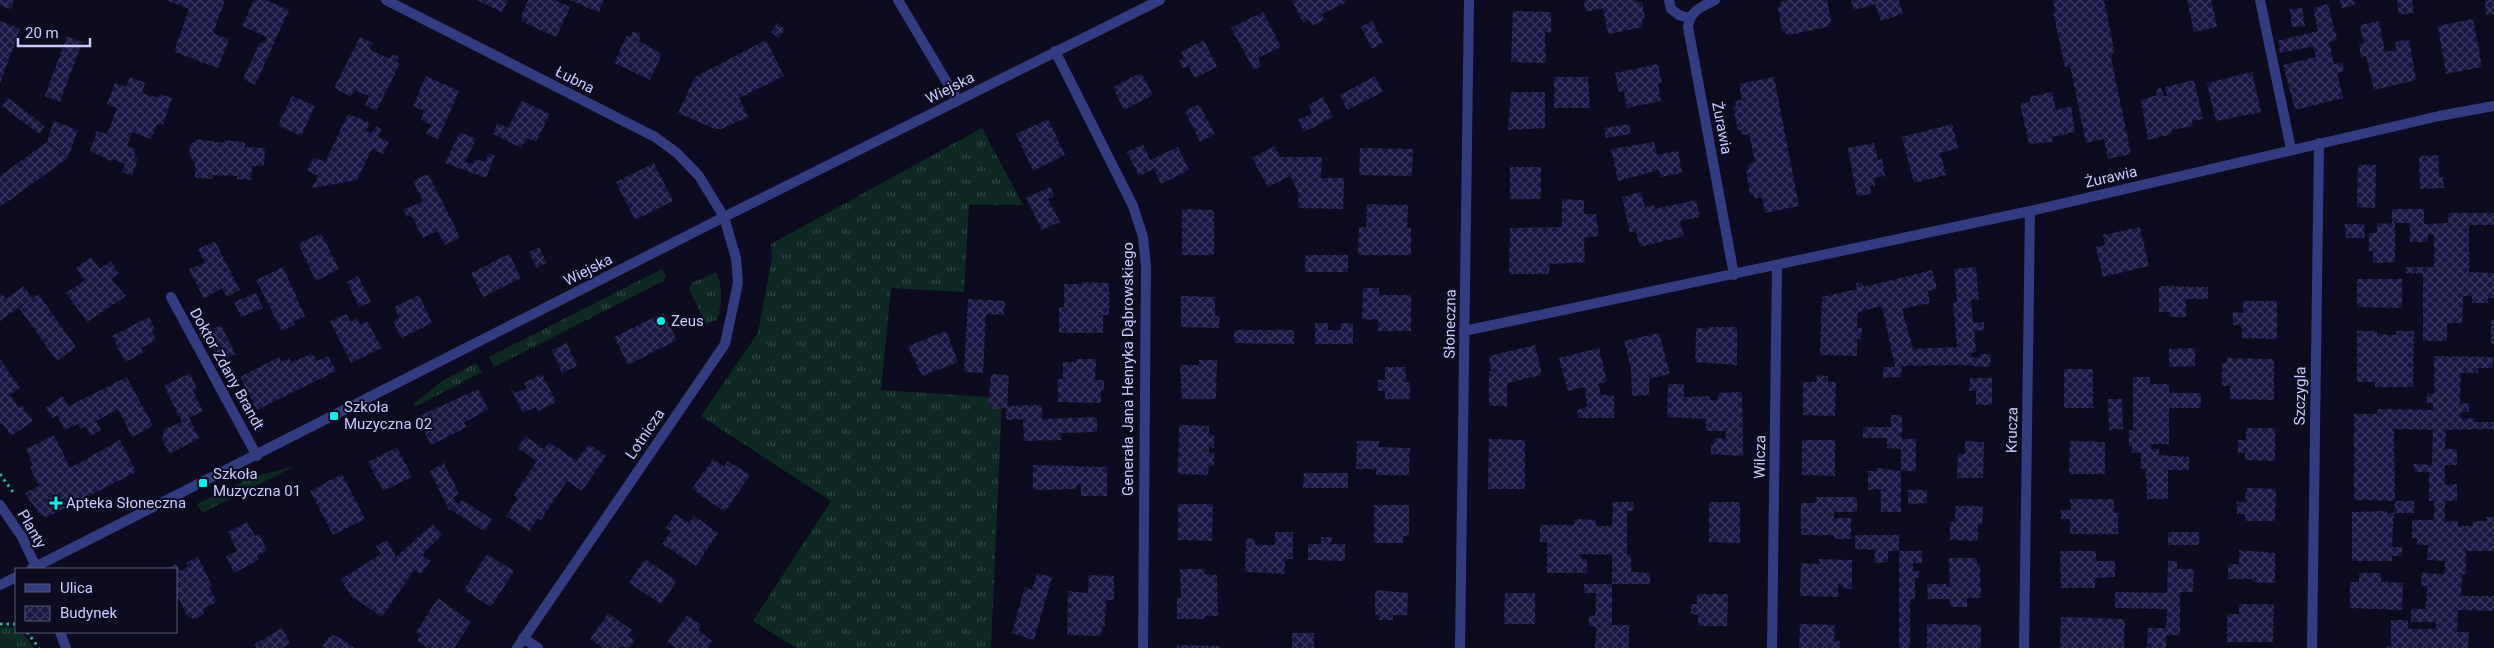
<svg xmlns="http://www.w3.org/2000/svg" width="2494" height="648" viewBox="0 0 2494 648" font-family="Roboto,sans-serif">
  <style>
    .grass { fill: url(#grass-tufts) }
    .building { fill: url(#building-cross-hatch) }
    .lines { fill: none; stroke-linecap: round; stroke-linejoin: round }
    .path { stroke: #27b598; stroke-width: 3; stroke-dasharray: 2.5 4; stroke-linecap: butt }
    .service { stroke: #343c81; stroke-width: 10 }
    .minor { stroke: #343c81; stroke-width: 10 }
    .tertiary { stroke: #343c81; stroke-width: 10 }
    .poi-dot { fill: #00f4e9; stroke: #0c0b1f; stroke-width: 2 }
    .labels { text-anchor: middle; stroke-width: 4; stroke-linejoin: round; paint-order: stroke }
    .street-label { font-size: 15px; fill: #c9cbff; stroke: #0c0b1f }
    .poi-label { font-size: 15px; fill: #c9cbff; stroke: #0c0b1f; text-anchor: start }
  </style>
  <defs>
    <pattern id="grass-tufts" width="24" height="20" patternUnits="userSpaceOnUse" patternTransform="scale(1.25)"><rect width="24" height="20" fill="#0e2924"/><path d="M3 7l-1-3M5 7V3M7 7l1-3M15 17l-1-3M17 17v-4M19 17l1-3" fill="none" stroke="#304745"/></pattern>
    <pattern id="building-cross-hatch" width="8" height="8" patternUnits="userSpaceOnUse" patternTransform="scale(1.25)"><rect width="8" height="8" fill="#191641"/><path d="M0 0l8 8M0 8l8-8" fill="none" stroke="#39375e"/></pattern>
  </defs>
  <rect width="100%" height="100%" fill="#0c0b1f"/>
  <path class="grass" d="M982 128 1023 205H969L964 292 891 288 881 390 1002 398 991 648H796L753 621 831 501 701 416 758 333 772 258 771 244Z
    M662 269 666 275 663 281 494 367 489 357Z
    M716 272C724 290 722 302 717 320L706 324 689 289 692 283Z
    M476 363 482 372 415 407 413 404 444 380Z
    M293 467 202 513 197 504 252 477Z
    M6 626 16 628V632H22L34 648H0V627Z"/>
  <path class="building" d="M0 0H14L11 9 0 5Z
    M166 0H225L213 33 229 39 218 68 174 52 189 9Z
    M254 0H266L289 10 255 85 243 79 260 42 264 43 267 37 242 26Z
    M477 0H508L502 12Z
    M528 0H554L570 7 556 37 521 21 523 17 521 16Z
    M569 0H604L599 12Z
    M1292 0H1347V2L1322 14 1324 20 1312 26 1309 20 1303 23Z
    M1584 0H1636L1637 3 1642 2 1645 19 1642 20 1643 27 1608 34 1603 8 1585 12Z
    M1790 0H1827L1831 21 1827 27 1789 35 1782 31 1778 8 1782 1Z
    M1851 0H1899L1903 14 1881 21 1875 4 1854 10Z
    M2053 0H2104L2114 50 2111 58 2131 154 2108 159 2104 139 2086 143 2070 66 2065 67 2053 12H2055Z
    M2187 0H2211L2217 27 2194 32Z
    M2340 0H2354L2355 5 2342 8Z
    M2397 0H2412L2414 13 2399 15Z
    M2485 0H2494V14L2486 15Z
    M2328 4 2337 40 2329 42 2334 64 2342 62 2344 71 2337 73 2343 98 2295 110 2283 65 2316 57 2313 46 2280 53 2278 41 2318 31 2313 8Z
    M2302 8 2305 26 2292 27 2290 9Z
    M1513 11 1551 12V33L1545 32 1546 63 1511 62Z
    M1263 12 1281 47 1258 58 1262 66 1254 70 1231 28Z
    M2473 19 2482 67 2446 74 2438 26Z
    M0 21 20 29 0 83Z
    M1372 21 1383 43 1372 49 1361 27Z
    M2379 21 2385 52 2396 50 2395 42 2409 39 2416 80 2374 90 2366 56 2361 57 2359 44 2364 43 2360 25Z
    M777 23 785 29 779 38 771 32Z
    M633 31 641 35 639 41 662 54 650 80 614 63 627 35 630 37Z
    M67 36 82 42 60 102 45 96Z
    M360 37 373 43 370 50 390 59 392 54 399 57 397 62 400 64 376 111 365 105 369 96 354 90 351 97 334 88Z
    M766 40 784 76 739 98 748 117 721 129H715L678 113 695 77Z
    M1204 40 1217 67 1195 78 1188 66 1183 69 1179 61 1184 58 1181 52Z
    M1658 64 1662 83 1658 84 1661 101 1627 108 1624 91 1619 92 1615 73Z
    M2252 72 2261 112 2216 121 2207 83Z
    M1141 73 1153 95 1124 110 1113 87Z
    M426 76 459 91 438 139 426 134 431 125 421 120 424 111 413 106Z
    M1375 76 1383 92 1347 110 1340 95Z
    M130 77 145 83 142 93 158 98 159 94 172 98 163 125 157 124 151 139 132 132 127 146 136 149 134 156 138 158 132 176 122 172 125 164 112 159 111 161 90 151 97 131 107 134 117 108 107 104 115 83 126 87Z
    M1554 77H1588L1590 108H1554Z
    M1774 77 1799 206 1765 213 1762 197 1754 199 1753 193 1750 194 1746 170H1749L1748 164 1755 162 1749 134 1742 135 1741 130H1738L1733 107 1736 106 1735 101 1742 100 1739 84Z
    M2194 80 2203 119 2192 121 2193 126 2171 130 2172 134 2148 140 2141 100 2157 95 2156 89 2161 88 2164 96H2167L2165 87Z
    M1511 92H1545V128L1508 130Z
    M2052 92 2056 110 2071 106 2075 132 2052 137 2053 142 2029 144 2020 104 2030 102V97Z
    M292 96 315 106 301 136 278 125Z
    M1323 97 1333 117 1304 132 1298 120 1312 113 1308 105Z
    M8 98 45 126 39 134 2 106Z
    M522 101 550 114 536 142 527 138 521 148 493 134 497 123 508 128Z
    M1199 104 1215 134 1200 142 1185 111Z
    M348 114 370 123 366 131 372 133 376 126 381 129 378 137 389 142 383 154 372 149 357 180 312 188 318 176 307 170 314 157 325 162Z
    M1048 119 1065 155 1033 171 1016 134Z
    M54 121 78 130 68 157 47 141Z
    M1629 124 1631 134 1606 138 1604 128Z
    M1952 124 1958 148 1940 153 1946 175 1914 183 1902 137Z
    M460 132 476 139 465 162 473 164 475 159 485 162 489 153 495 155 486 178 445 163Z
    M197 139 224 143V140L245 142V147L265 148 264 166H252L251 180 237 179V176L213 175 212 179 195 178V164L189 154 190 145Z
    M47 142 68 158 0 207V176Z
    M1654 142 1657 155 1678 151 1682 173 1660 177 1659 170 1618 181 1611 149Z
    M1874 143 1878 160 1882 159 1885 176 1874 178 1875 186H1870L1871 194 1857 196 1848 148Z
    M1143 144 1150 160 1178 147 1189 170 1161 184 1154 169 1139 176 1127 152Z
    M1275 146 1280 157H1322L1321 178H1344L1343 209 1298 208V191L1290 176 1268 187 1252 158Z
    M1360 148 1413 149 1412 176 1359 175Z
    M2438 155 2439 178 2443 177 2444 188 2420 189 2419 156Z
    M654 163 673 201 635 220 616 182Z
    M2358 165H2376L2375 208 2357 207Z
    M1510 167H1541V199H1510Z
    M428 174 460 237 445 245 437 231 423 238 411 215 407 217 403 210 423 201 413 181Z
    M1050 187 1054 196 1048 199 1060 222 1042 230 1026 198Z
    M1641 192 1645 207 1654 205 1655 209 1696 200 1700 217 1680 221 1684 236 1640 247 1636 231 1630 233 1622 197Z
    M1562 199 1584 200V214H1596L1599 236 1584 238 1585 262 1550 264 1549 274H1509L1510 228 1562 227Z
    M1367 204 1408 205 1407 228H1411V255H1358L1359 227H1366Z
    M1182 209 1214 210V255H1182Z
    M2392 209H2424V224L2448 223 2449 213H2494V225H2469V272L2494 273V298H2488V303H2472V296H2463L2462 323H2447V341H2423V274L2405 273 2406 267H2434V234H2428L2427 242H2410V223H2395V262L2373 263V251H2369V233H2377V223L2392 224Z
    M2345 224H2364L2365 238H2346Z
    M2140 227 2149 266 2103 277 2096 247 2105 245 2103 235Z
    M321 233 339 269 316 281 298 244Z
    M215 241 240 290 227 297 222 288 204 299 189 269 205 263 198 249Z
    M539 247 547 263 537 268 529 252Z
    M509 254 521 278 483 297 471 273Z
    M1306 255H1348V272H1305Z
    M91 257 100 269 111 261 119 273 111 279 126 296 87 322 66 293 85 280 76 268Z
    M283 267 305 316 293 322 295 325 282 331 256 280Z
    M1976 267 1979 300H1971L1973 323 1984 322V330L1974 331 1976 352 1971 353V357L1980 358V354H1991L1990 367 1959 365 1902 366 1901 377 1883 378V367H1895L1882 306 1858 312 1857 328H1862L1861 339H1857V356L1820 355 1822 297 1857 289 1856 283 1862 282 1864 287 1932 270 1937 289 1928 291 1930 303 1902 309 1913 349 1957 347 1953 302H1957L1954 269Z
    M358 276 371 302 359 307 347 282Z
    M2357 279H2402V308L2357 307Z
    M1082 282 1109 283V315H1103V333H1059V307H1064V284H1083Z
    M24 286 32 298 0 321V295L2 294 6 299Z
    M2159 286 2208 287V299H2186V317H2170V312H2159Z
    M1363 288H1379V295H1411V331H1378V320L1362 319Z
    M256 293 263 308 241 317 234 302Z
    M38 294 76 347 57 361 19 308Z
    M419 295 432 323 401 338 393 321 399 318 394 307Z
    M1181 296 1215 297V316H1220L1219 328 1181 327Z
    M968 299 1005 301 1004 315 986 314 983 373 964 372Z
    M2243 301H2277V339L2242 338V325H2233V312L2243 313Z
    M663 313 677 340 628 365 614 337Z
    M347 314 350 322 357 318 360 325 367 321 382 348 351 363 330 321Z
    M149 317 155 330 152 332 156 340 141 348 143 353 125 362 112 336Z
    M2491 320H2494V344H2491Z
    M1315 323H1328V330H1341V323H1353V344H1315Z
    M221 325 236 354 220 362 205 333Z
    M1709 327H1737V365L1695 362 1696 328 1709 329Z
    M1234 330H1294V344L1234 343Z
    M946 331 958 362 922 376 908 346Z
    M2357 331H2377V334L2396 335V331H2414L2413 387H2375V382H2357Z
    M1659 333 1670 374 1651 378 1650 372 1649 395 1632 396 1631 369 1624 341Z
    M567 343 577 366 562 373 552 350Z
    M1535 345 1542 375 1507 383V406H1489V371H1491L1489 356Z
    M1599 348 1607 382 1598 384 1601 395H1614V418H1578L1577 410 1587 407 1585 387 1568 391 1559 358Z
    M2195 348V366L2169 367V349Z
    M312 353 317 361 328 356 336 371 257 410 240 377 279 357 281 362 289 358 291 363Z
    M2434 356 2493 357 2492 368H2478V373H2461L2460 404 2469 403V412H2461V419L2474 418V422H2494V429L2446 430 2445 449H2457V465H2445V485L2457 484V501H2445V522L2458 521V526H2473V521H2486V517H2494V551H2466V574H2462L2461 596H2494V611L2458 610 2457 632H2469L2468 648H2387V646H2391V620H2408V629H2436V622H2411V609H2426L2427 586H2421L2422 573 2444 574 2445 561 2427 560 2428 545H2417V538H2412V520H2434V501H2429V472H2414V464L2432 465 2433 430 2394 429 2395 501 2354 500V414H2377L2378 409 2433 410V403H2427V393L2434 394Z
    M2227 358 2274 359V400L2230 399V386H2222V363H2227Z
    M0 359 20 388 10 395 19 408 22 406 33 421 11 436 2 423 0 424Z
    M1076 359H1096L1095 380H1104V390H1101V403L1058 402V379H1063V362H1076Z
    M1199 360H1217L1216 399H1182L1180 365H1199Z
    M1385 367H1406V382H1410V399H1385V391H1378V380H1385Z
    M2064 369H2093V408H2064Z
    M190 373 197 389 193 391 203 411 189 418 199 438 170 454 162 440 164 429 182 422 164 386Z
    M542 374 556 402 538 411 536 407 523 413 510 387 515 393 527 388 524 383Z
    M991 374 1009 375 1007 406 1042 405V419L1097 417V432L1061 433V440L1024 441 1023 419 1006 420V408L988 407Z
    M1817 375 1828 376V382H1836L1835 416 1803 415V382H1816Z
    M127 377 153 426 132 437 118 409 96 421 101 430 91 436 86 426 80 429 78 424 65 430 57 415 53 418 46 408 62 396 69 406Z
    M2133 377H2150V384H2169V393H2201V408H2169V444H2151V449H2159V455L2189 457V470H2168V499H2147L2146 469H2141V452L2132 453V445L2129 446V430H2133Z
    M1970 378H1992V405H1976V391H1969Z
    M1668 384H1684V397L1710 396V400H1718V393L1742 392 1743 456 1711 454V444L1714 445 1715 438 1725 439 1726 431H1706V419L1667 417Z
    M478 389 488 409 464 423 467 427 431 445 417 417Z
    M2108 399H2122L2123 429 2109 430Z
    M1891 415H1902V439H1916V471H1901V449L1887 448V438H1863V427H1891Z
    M1179 425 1209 426V434L1214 435V448L1209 447V453H1214V466H1209L1208 475 1178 474Z
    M2246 428H2275V461L2245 460V453H2238V440H2246Z
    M54 435 70 468 120 440 136 472 47 517 40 515 25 493 39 486 30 467 33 466 26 449Z
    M525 436 544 449 549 442 577 461 589 444 606 456 582 491 567 481 541 520 538 518 529 531 506 516 518 498 514 495 537 461 519 449 518 447Z
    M1489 439 1525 440V489H1488Z
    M1802 440H1835V476L1802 475Z
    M1357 441H1379V447L1410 448 1409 475H1376V469H1356Z
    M1965 441 1984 442 1983 478H1957L1958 454H1965Z
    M2070 441 2105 442V474H2069Z
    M397 447 412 477 383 491 368 462Z
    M713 459 724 467 728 461 750 475 725 512 692 489Z
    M444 463 459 494 453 497 457 504 449 510 430 471Z
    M1033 465 1107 467V496H1081V484H1077L1076 489 1033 490Z
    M1877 468 1901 471V512H1881V489L1868 490V471H1877Z
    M1304 473H1348V488H1303Z
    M342 474 365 519 333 535 310 491Z
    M2246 488 2276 489 2275 521H2245V514H2237V502H2245Z
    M1908 490H1927V503L1908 504Z
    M1816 497H1857V512H1834V518H1851V539H1834V535H1801V503H1816Z
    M2070 499H2114V513H2118V534H2070V519H2061V510H2071Z
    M462 500 492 519 484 531 451 510Z
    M2395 501H2414V513H2394Z
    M1613 502H1633L1634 511H1627V555H1631V572L1650 573V584H1612V625H1629V648H1595L1596 627 1589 626V615L1595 616 1596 593H1584V584H1612V555L1581 554V559H1587V573H1547V542H1540V525H1574V519L1596 520V526H1612Z
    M1709 502H1740V543L1709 542Z
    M1178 504H1213L1212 541 1178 540Z
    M1374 505H1409V536H1403V543H1374Z
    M1955 506H1983L1982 525 1978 524V541L1950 540V522H1955Z
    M2387 511V514L2394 513 2392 547H2402V556H2392V561H2352V512Z
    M675 514 689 523 694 516 718 533 696 566 662 544 671 531 666 528Z
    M247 522 255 536 259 534 267 550 257 556 259 560 234 573 226 556 237 551 228 532Z
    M433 524 442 535 422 555 431 561 421 574 414 570 382 617 351 596 341 579 381 554 376 546 387 540 396 557Z
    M1275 532H1293V559H1285V574L1245 572 1246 538 1255 539V545H1275Z
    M2168 532H2199V545H2168Z
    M1855 535H1899V551H1888V562L1874 563 1875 550 1855 549Z
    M1321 537H1332L1331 544H1345V561L1308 560V544H1321Z
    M2239 550 2275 553V583L2252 582 2253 579H2228V564H2239Z
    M1899 551H1922V563H1913V571H1919V578H1915V599H1910V648H1899Z
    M2060 551H2096V561H2115V577L2095 578V588H2061Z
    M487 554 514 571 491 607 464 590Z
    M198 557 212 586 209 588 217 602 205 608 203 615 194 619 188 617 179 599H176V569H166L176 564 180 571 188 567 186 563Z
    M1949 558H1977V564H1980L1981 598H1967V607H1950V599H1928L1927 584H1946V587H1950Z
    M645 559 677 581 661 604 629 583Z
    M1819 559 1852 560V589L1843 588V585L1838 584V597L1800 596 1801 563 1819 564Z
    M2168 561H2177V569H2194L2193 592H2180V635H2166V648H2147L2148 628H2166L2167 609 2115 608V592L2167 593Z
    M1180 569H1205L1204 574 1217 575 1218 616H1205V619H1177V598H1181Z
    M1037 573 1052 577 1034 640 1012 633 1025 587 1032 590Z
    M2359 573H2381V582L2403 583 2402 610 2350 608V582H2359Z
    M1089 575 1114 576V600H1106L1105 626H1102L1101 636 1067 635 1068 591 1088 593Z
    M1375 590 1408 593 1407 615H1393V620H1379V615H1375Z
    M1505 593H1535V624H1504Z
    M1697 594H1728L1727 626H1698V615L1691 614V604H1697Z
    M438 598 471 622 454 648H428L417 640 421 635 416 632Z
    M2239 604H2274L2273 642H2227V614H2239Z
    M608 613 632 630 628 636 635 640 629 648 621 646 620 648H603L590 639Z
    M687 615 701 625 698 630 712 641 708 648H676L667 642Z
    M2061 617 2125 619 2124 648H2060Z
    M1800 624 1835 625 1834 641H1840V648H1799Z
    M1927 624 1981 625V648H1927Z
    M282 628 290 643 282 648H256L255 644Z
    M1292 633H1314V648H1292Z
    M331 634 340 638 355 648H325L322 646Z
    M1177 645 1220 646V648H1177Z"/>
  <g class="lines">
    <path class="path" d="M0 474 13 492
      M0 624H16
      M27 632 39 648"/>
    <path class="service" d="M1669 0 1671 9 1679 15 1689 18
      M2260 0 2291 149"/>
    <path class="minor" d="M386 0 655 137 677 153 699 176 724 217 736 258 738 283 725 344 517 648
      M898 0 958 101
      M1715 0C1702 7 1690 10 1688 27L1734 275
      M1055 51 1133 206 1143 237 1146 266 1143 648
      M171 297 257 456
      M1464 331 2030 211 2439 116 2494 106
      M523 638 538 648
      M1460 648 1469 0
      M1772 648 1777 265
      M2024 648 2030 211
      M2312 648 2319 143"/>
    <path class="tertiary" d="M0 505 22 537 37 569
      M31 569 724 217 1160 0
      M0 585 16 577
      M60 632 66 648"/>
  </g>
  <g class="poi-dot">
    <circle cx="661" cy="321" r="5"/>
    <rect x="329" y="411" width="10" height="10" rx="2.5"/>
    <rect x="198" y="478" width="10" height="10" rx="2.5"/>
    <path d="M53.5 495.5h5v5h5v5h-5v5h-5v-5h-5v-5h5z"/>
  </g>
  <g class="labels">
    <g class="street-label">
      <text transform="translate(575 80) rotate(27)" y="5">Łubna</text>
      <text transform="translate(950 88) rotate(-27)" y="5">Wiejska</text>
      <text transform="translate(1722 128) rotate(79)" y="5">Żurawia</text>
      <text transform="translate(2111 177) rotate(-13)" y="5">Żurawia</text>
      <text transform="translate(588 270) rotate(-27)" y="5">Wiejska</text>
      <text transform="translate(1450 324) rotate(-89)" y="5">Słoneczna</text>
      <text transform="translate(227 369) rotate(61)" y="5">Doktor Zdany Brandt</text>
      <text transform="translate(1128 369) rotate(-90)" y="5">Generała Jana Henryka Dąbrowskiego</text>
      <text transform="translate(2300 396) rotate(-89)" y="5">Szczygla</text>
      <text transform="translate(2012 430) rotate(-89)" y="5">Krucza</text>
      <text transform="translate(645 434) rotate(-56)" y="5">Lotnicza</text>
      <text transform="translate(1760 457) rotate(-89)" y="5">Wilcza</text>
      <text transform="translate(32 529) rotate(60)" y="5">Planty</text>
    </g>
    <g class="poi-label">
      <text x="671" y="326">Zeus</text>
      <text x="344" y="412">Szkoła<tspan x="344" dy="17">Muzyczna 02</tspan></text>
      <text x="213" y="479">Szkoła<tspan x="213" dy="17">Muzyczna 01</tspan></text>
      <text x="66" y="508">Apteka Słoneczna</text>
    </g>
  </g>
  <rect x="15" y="568" width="162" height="65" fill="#0c0b1f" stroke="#585879"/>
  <rect x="25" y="584" width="25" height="8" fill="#343c81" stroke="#585879"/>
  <text x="60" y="593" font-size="15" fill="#c9cbff">Ulica</text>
  <rect x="25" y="606" width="25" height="15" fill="url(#building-cross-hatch)" stroke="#585879"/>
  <text x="60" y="618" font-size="15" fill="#c9cbff">Budynek</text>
  <path d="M18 38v8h72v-8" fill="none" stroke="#c9cbff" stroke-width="2.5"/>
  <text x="25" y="38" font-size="15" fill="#c9cbff" stroke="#0c0b1f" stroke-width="4" paint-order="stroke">20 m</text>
</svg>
